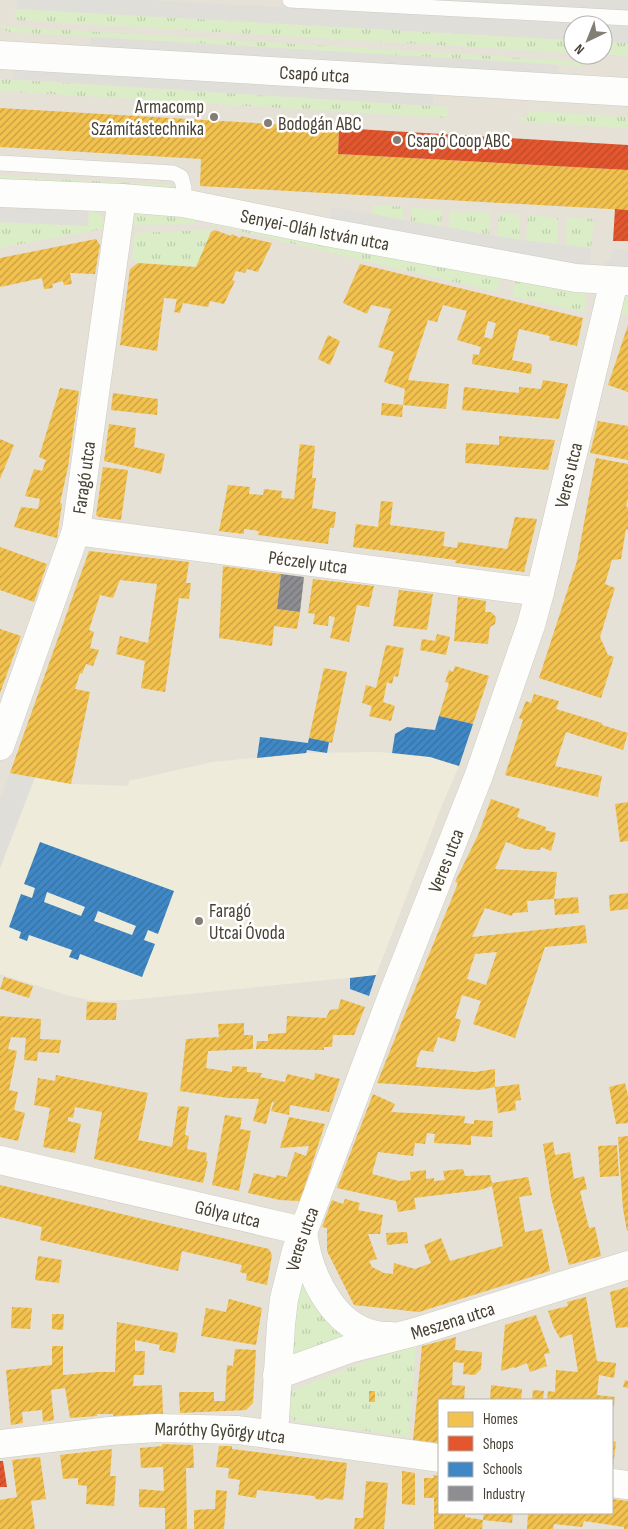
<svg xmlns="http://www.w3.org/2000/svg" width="628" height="1529" viewBox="0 0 628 1529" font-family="'Sofia Sans Condensed',sans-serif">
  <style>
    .residential { fill: #e5e1d6; fill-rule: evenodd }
    .education { fill: #efebdb }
    .grass { fill: url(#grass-tufts) }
    .parking { fill: #e0ded8 }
    .homes { fill: url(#homes-hatch); fill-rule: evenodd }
    .shops { fill: url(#shops-hatch) }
    .schools { fill: url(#schools-hatch); fill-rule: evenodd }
    .industry { fill: url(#industry-hatch) }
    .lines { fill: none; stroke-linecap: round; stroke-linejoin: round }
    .service-casing { stroke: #cdcbc5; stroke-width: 16 }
    .minor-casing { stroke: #cdcbc5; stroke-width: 29 }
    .tertiary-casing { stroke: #cdcbc5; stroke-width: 29 }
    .service { stroke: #fdfdfc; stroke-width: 15 }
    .minor { stroke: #fdfdfc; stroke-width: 28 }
    .tertiary { stroke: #fdfdfc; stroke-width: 28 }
    .poi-dot { fill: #827e74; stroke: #fff; stroke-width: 2 }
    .labels { text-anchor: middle; stroke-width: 5; stroke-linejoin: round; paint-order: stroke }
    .street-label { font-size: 19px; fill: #474134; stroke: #fff }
    .poi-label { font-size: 19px; fill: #474134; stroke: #fff; text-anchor: start }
  </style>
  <defs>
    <pattern id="grass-tufts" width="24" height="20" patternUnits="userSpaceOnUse" patternTransform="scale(1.25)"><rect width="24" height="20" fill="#dbedc7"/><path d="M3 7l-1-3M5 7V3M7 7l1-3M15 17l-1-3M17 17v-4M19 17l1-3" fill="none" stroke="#bdccac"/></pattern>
    <pattern id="homes-hatch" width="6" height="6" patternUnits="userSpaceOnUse" patternTransform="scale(1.25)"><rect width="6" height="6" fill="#f2c14e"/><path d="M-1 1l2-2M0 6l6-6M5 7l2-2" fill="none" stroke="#c69e42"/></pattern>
    <pattern id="shops-hatch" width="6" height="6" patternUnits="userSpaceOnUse" patternTransform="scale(1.25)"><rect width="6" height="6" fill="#e4572e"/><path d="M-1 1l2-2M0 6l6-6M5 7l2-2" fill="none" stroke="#bb4a28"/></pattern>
    <pattern id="schools-hatch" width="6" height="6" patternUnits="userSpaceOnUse" patternTransform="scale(1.25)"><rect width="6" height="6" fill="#3f88c5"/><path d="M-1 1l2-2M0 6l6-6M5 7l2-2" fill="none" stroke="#3771a1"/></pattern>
    <pattern id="industry-hatch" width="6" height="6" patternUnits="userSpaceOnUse" patternTransform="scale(1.25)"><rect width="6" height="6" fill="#8d8d92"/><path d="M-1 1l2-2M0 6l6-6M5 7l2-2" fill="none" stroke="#757578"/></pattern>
  </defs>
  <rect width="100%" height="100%" fill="#f0efea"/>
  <path class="residential" d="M0 0H628V1529H0ZM573 25H603V55H573ZM439 1400H612V1513H439Z"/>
  <path class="education" d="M378 752 430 757 459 766 440 810 376 975 129 1000 96 1001 70 996 0 974V868L35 777 71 784 128 786 129 781 212 762 306 753Z"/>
  <path class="grass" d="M16 9 573 40V53L15 20Z
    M0 26 586 62V66L10 32 4 30Z
    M603 42 628 43V56L603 54Z
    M0 79 448 107 447 118 0 91Z
    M529 111 628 117V128L519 122V117H528Z
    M0 176 171 185 173 188V190L0 182Z
    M374 205 403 207V220L372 214Z
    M89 208 101 215 107 228 0 248V222L88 226Z
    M412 208 442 210 441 227 411 221Z
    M148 211 198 219 194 224 129 225 136 215Z
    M450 211 490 213 489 235 449 228Z
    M499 213 520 215 519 240 497 236Z
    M528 215 558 218 557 244 526 241Z
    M567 217 594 219 591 248 566 245Z
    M205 221 501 276 497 292 205 223Z
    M212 230 196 267 138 263 132 259 135 233Z
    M516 278 586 291 584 312 512 296Z
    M628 296V315L617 314 621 304Z
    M300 1277 351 1337 293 1355 291 1353Z
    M416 1345 409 1437 295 1421C286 1412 288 1403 289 1392L359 1364Z"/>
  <path class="parking" d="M17 0H147L628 26V43L603 42V25H573V40L16 9Z
    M426 0H628V11Z
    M91 37 558 65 557 78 90 50Z
    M13 68 433 94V106L13 79Z
    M0 204 89 208 88 226 0 222Z
    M332 207 519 240 591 248 590 267 329 223Z
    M614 249 628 250V269L600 267 610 260Z
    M10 773 35 777 0 868V800Z"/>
  <path class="homes" d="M0 108 339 128 338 154 628 170V210L200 186 201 159 0 147Z
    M215 230 231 236 232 234 240 238 241 236 272 243 258 272 247 269 245 273 236 271 232 280 235 281 224 304 210 301 208 307 183 303 180 313 174 312 177 299 164 298 157 351 120 345 130 269 138 263 196 267 211 232Z
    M96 239 100 245 95 274 70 273 72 284 64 285 63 281 52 284 53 288 44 289 42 278 0 287V258Z
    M360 264 583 318 577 346 549 340 550 336 519 329 512 360 532 364 531 374 472 364 473 354 479 355 481 347 457 340 467 311 443 305 437 322 428 320 408 380 449 384 446 409 403 405 402 417 381 415 382 403 403 405 405 389 384 382 394 352 378 347 391 309 371 305 367 314 343 303ZM488 321 496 323 492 339 484 337Z
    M628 325V392L608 385Z
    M328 335 340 341 330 365 318 359Z
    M543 380 568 384 559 419 462 410 464 387 519 393V387L541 389Z
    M60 388 79 391 68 467 60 503 62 504 57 538 14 527 21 507 38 509 40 499 25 496 34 469 42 471 46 460 39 457Z
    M113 393 158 399 157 415 111 410Z
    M598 421 628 426V460L590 453Z
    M109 424 136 428 134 447 165 454 161 474 104 461Z
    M499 436 555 440 548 470 465 463 466 443 499 445Z
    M0 439 14 445 0 479Z
    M300 444 315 446 312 478H316L312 508 336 512 334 528H330L328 544 258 535 259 531 244 529V534L219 531 228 485 250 487 249 494 263 495 264 489 282 491 281 498 294 499Z
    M596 458 628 464V498L626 507H628V530L626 529 621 559 612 560 605 584 615 588 600 637 608 655 614 657 601 698 539 678 577 561Z
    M103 467 128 470 121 520 99 517 96 515Z
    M381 501 393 502 390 525 445 532 443 546 457 548 458 542 507 549 515 517 537 519 524 572 455 563 456 560 353 547 356 524 378 527Z
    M0 547 47 564 34 602 0 590Z
    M89 551 189 562 186 583H191L189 599 179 598 165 692 141 688 145 661 116 654 120 636 148 643 157 584 120 580 113 598 100 595 89 630 94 632 90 648 99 650 93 666 86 664 82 674 80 673 75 689 90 692 71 784 10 773Z
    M223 566 281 574 277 609 300 612 297 629 274 626 272 646 219 638Z
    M313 579 374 586 369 607 357 605 349 642 330 638 335 617 329 616 328 626 313 624 315 614 308 613Z
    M399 590 433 594 427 630 393 626Z
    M458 597 486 601 485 612H491L496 617 495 624 490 627 488 644 454 641Z
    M0 629 21 636 0 693Z
    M437 634 450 637 446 655 420 650 422 639 435 641Z
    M386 645 404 648 398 677 394 676 392 684 387 682 383 702 395 706 391 721 369 716 372 706 362 703 366 685 376 688Z
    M455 666 489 676 473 724 439 716 449 683 445 682 449 670 453 672Z
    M324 668 347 672 332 743 309 738Z
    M534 694 559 701 556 709 602 723V725L628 733 623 750 566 732 555 766 602 776 598 797 505 775 523 720 519 718 526 701 531 703Z
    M491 799 520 809 517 817 546 827 545 830 556 833 551 851 541 847 540 850 525 849 506 842 495 869 557 872 554 899 527 901 528 912 513 913 512 916 485 908 472 937 585 925 587 943 545 947 515 1038 473 1024 481 1001 462 995 455 1018 461 1020 455 1042 438 1037 433 1052 421 1050 417 1059 416 1067 475 1072 495 1069V1087L479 1090 377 1083 458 883 455 882 479 833ZM497 952 486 985 467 979 475 954Z
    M628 802V841L620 842 615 804Z
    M628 893V909L610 911 609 895Z
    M578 897 579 913 555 915 554 899Z
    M4 977 33 986 29 998 0 989Z
    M341 999 365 1007 354 1035H333L332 1047H324V1050L256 1049 257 1041H268V1034L286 1033 287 1016 326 1018 330 1010 338 1009Z
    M87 1002 117 1003 116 1020H86Z
    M0 1016 41 1019 40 1039 61 1040 59 1053 38 1052 37 1061 24 1060 26 1038 11 1037 8 1049 17 1051 9 1090 18 1092 14 1110 25 1113 18 1141 0 1137Z
    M244 1023V1035H253V1049L208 1051 206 1068 232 1072V1066L247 1067V1072L262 1073 260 1077 285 1082 287 1074 314 1080 315 1073 340 1079 329 1112 290 1105 289 1115 271 1111 274 1102H272L266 1124 253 1121 259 1099 228 1098 180 1091 186 1039 219 1037 218 1024Z
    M56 1075 148 1093 138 1140 172 1147 178 1106 189 1107 185 1135 189 1136 187 1149 207 1153 206 1161H208L203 1183 94 1159 102 1112 75 1107 73 1118 68 1117V1121L81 1124 75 1153 43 1147 50 1108 34 1105 38 1078 55 1081Z
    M625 1083 628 1096V1123L616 1124 609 1087Z
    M519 1084 521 1100 515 1101 516 1110 498 1113 495 1087Z
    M373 1094 395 1104 391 1112 465 1116 464 1123 474 1124V1120L493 1121 492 1137 471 1136V1145L434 1143 435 1134 427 1133 425 1144 415 1143 413 1156 378 1152 372 1174 399 1181 411 1180 410 1172 426 1170V1179L434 1178V1181L445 1180 443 1171 463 1169 465 1176 490 1175 492 1183 528 1177 532 1195 519 1197 525 1232 542 1229 550 1271 419 1312 354 1305 327 1251V1228L322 1227 332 1200 343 1204 345 1199 360 1203 358 1210 383 1215 380 1234H368L377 1259 369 1261 372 1267 384 1273 393 1274 394 1263 415 1269 431 1263 424 1245 441 1238 450 1261 503 1246 492 1186 480 1190 414 1198 416 1209 398 1212 396 1201 337 1188Z
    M225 1115 242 1118 240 1129 251 1131 239 1191 212 1185Z
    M289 1117 325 1124 301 1198 299 1201 280 1200 248 1193 254 1173 276 1178V1175L287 1177 295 1152 306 1156 309 1146 280 1148Z
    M628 1136V1231H627L623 1209 618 1137Z
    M553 1142 555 1155 570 1152 574 1179 584 1176 587 1189 580 1191 589 1228 595 1227 601 1256 569 1265 551 1197 543 1144Z
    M617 1145 619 1176 600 1177 598 1146Z
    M0 1185 269 1249 272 1255 267 1285 246 1280 247 1274 240 1272 242 1265 182 1251 178 1271 40 1240 42 1227 0 1217Z
    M407 1232 408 1243 387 1245 386 1233Z
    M38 1256 62 1260 59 1283 35 1280Z
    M628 1287V1327L616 1328 610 1292Z
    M586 1297 597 1361 616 1363 614 1378 599 1375 597 1395 615 1397 613 1412 612 1400H547L548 1391 555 1392 556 1370 578 1372 572 1334 560 1338 554 1328 548 1311 568 1306 567 1302Z
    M229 1299 262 1308 256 1345 201 1336 206 1308 226 1312Z
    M12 1307 32 1308 30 1329 11 1328Z
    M52 1314H64L63 1330 52 1329Z
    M536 1315 550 1353 544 1354 547 1366 530 1372 527 1363 515 1368 514 1367 501 1371 505 1325Z
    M117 1322 178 1333 175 1353 159 1350 160 1345 135 1340V1351H145L144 1375H134L133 1386 162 1385 163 1414 113 1416V1414H97V1416L70 1418 65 1388 51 1390 54 1420 43 1422 42 1410 22 1412 23 1423 11 1425 6 1370 52 1365V1346H63V1375L98 1372H115Z
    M456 1337 455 1350 482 1352 481 1369 475 1375 463 1374 464 1363 453 1362 452 1385 465 1386 464 1400H439V1443L413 1440 422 1346Z
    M235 1349 256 1350 253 1403 246 1410 180 1413 179 1392H214V1401H225L227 1365 233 1366Z
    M625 1380 628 1381V1388L623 1387Z
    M491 1385 522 1389 521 1400H490Z
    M533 1390 544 1391 543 1400H532Z
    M369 1391H375V1402H369Z
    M612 1441 616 1442 613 1467H612Z
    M162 1444 193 1445 194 1468H186L187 1529H165V1508L139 1507V1489L164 1491 163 1467 141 1468 140 1448 162 1446Z
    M219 1446H232V1449L347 1463 343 1500 325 1498 322 1500 316 1499 314 1496 257 1490 256 1498 238 1495 240 1480 228 1478 229 1468 216 1467Z
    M112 1449 110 1476H116L114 1506 86 1504 87 1486 78 1485V1478L63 1479 60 1455Z
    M40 1457 46 1499 31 1501 35 1529H0V1500L17 1497 12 1460Z
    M402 1471 415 1473V1505L402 1504Z
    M433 1475 439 1476V1513H465V1517L483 1520 482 1529H434V1498H424V1478H434Z
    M366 1481 388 1483 384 1529H354L355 1518H363Z
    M216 1490 227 1491 224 1529H194V1510L215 1509Z
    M612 1499 628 1501V1529H624V1527L584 1521 582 1527 554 1524 553 1529H527L528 1513H612Z
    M484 1513H513L512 1523 483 1520Z"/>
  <path class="shops" d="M339 128 628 145V170L338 154Z
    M615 209 628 210V241H613Z
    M0 1461H3L7 1487H0Z"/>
  <path class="schools" d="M439 716 473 724 459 766 430 757 392 753 395 734 407 727 435 730Z
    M260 737 308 743 309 738 329 742 327 753 307 750 306 753 257 758Z
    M40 842 174 891 158 934 148 930 144 940 155 944 142 977 80 954 78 960 69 957 72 950 29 935 27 941 19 938 21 932 9 927 21 894 32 898 35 888 24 884ZM47 892 85 907 81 916 44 902ZM98 911 136 926 132 935 94 921Z
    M376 975 369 996 350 989V978Z"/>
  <path class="industry" d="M281 574 304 577 300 612 277 609Z"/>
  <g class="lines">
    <g class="service-casing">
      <path id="service" d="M290 0 628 18
        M0 163 173 173 181 177 184 188 183 203"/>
    </g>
    <g class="minor-casing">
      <g id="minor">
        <path id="s1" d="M0 193 122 198 183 203 326 232 576 278 628 281"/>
        <path id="s2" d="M76 531 540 592"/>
        <path id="s3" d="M0 746 76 531 122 198"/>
        <path id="s4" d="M0 1160 303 1231"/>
        <path d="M303 1232C309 1278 337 1338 391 1336"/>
        <path id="s5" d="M277 1375 349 1349 415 1332 628 1265"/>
        <path id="s6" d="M274 1435 281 1325 284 1299 296 1251 392 996 479 775 531 625 540 592 614 281"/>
        <path id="s7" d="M0 1444 110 1431 158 1428 238 1430 439 1458"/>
        <path d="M612 1483 628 1485"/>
      </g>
    </g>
    <g class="tertiary-casing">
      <g id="tertiary">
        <path id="s8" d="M0 55 628 92"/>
      </g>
    </g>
    <use href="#service" class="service"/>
    <use href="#minor" class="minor"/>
    <use href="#tertiary" class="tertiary"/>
  </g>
  <g class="poi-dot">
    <circle cx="214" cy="117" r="5"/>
    <circle cx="268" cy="123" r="5"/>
    <circle cx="397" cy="140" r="5"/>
    <circle cx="199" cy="921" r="5"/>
  </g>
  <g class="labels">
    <g class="street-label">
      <text dy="7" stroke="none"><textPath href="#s8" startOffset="315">Csapó utca</textPath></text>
      <text dy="7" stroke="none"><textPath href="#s1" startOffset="318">Senyei-Oláh István utca</textPath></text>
      <text dy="7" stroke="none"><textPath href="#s6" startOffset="1009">Veres utca</textPath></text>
      <text dy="7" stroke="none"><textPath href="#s3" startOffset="282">Faragó utca</textPath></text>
      <text dy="7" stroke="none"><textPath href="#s2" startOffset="234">Péczely utca</textPath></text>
      <text dy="7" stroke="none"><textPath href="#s6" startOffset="604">Veres utca</textPath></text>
      <text dy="7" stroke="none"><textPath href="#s4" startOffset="234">Gólya utca</textPath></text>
      <text dy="7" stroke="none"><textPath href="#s6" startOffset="199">Veres utca</textPath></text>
      <text dy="7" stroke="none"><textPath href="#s5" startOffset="184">Meszena utca</textPath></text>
      <text dy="7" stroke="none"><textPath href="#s7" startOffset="221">Maróthy György utca</textPath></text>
    </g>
    <g class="poi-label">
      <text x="204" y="113" text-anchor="end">Armacomp<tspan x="204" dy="22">Számítástechnika</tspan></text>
      <text x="278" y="130">Bodogán ABC</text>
      <text x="407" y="147">Csapó Coop ABC</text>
      <text x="209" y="917">Faragó<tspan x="209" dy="22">Utcai Óvoda</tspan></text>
    </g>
  </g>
  <rect x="438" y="1399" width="175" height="115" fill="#ffffff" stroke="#b5b3ae"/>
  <rect x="448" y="1412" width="25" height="15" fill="#f2c14e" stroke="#b5b3ae"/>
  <text x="483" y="1424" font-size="15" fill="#474134">Homes</text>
  <rect x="448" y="1436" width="25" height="15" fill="#e4572e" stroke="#b5b3ae"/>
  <text x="483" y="1449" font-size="15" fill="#474134">Shops</text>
  <rect x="448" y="1462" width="25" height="15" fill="#3f88c5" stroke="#b5b3ae"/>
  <text x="483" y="1474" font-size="15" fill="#474134">Schools</text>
  <rect x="448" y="1486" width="25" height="15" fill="#8d8d92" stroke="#b5b3ae"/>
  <text x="483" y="1499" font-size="15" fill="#474134">Industry</text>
  <g transform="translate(588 40) rotate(223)"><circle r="24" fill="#ffffff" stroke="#b5b3ae"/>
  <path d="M0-4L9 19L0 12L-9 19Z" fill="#827e74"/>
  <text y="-8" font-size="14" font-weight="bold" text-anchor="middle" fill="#474134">N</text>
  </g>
</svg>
